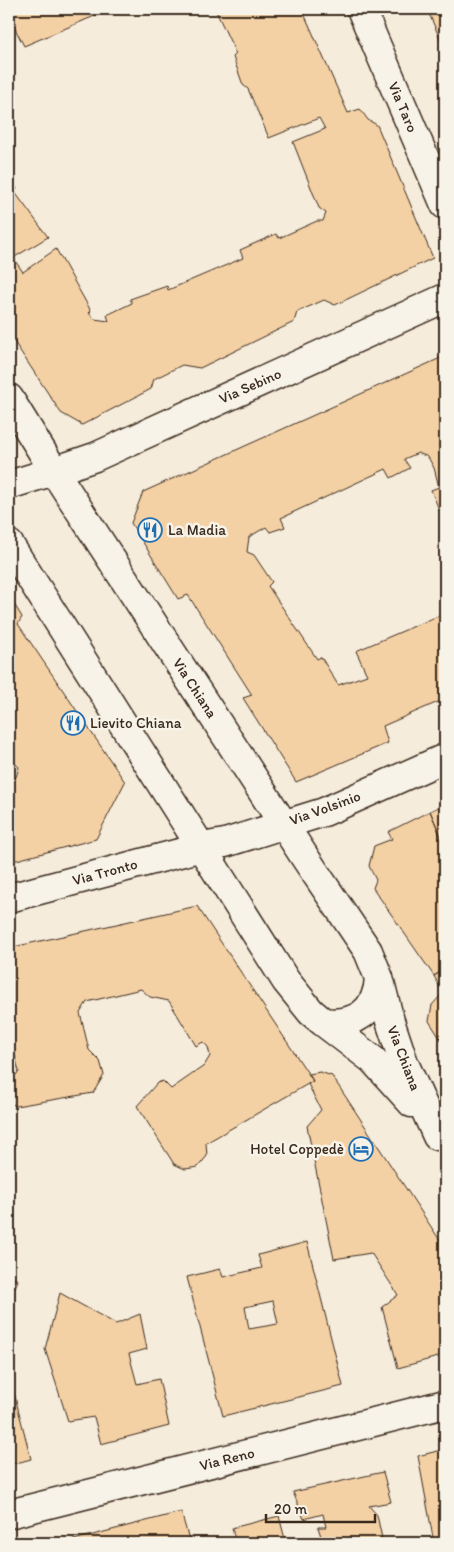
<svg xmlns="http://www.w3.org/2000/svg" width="454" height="1552" viewBox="0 0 454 1552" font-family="Itim,sans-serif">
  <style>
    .building { fill: #f4d1a5; stroke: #3b2a1e; fill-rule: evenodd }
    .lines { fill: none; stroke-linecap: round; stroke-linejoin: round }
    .street-casing { stroke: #3b2a1e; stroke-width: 31 }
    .secondary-casing { stroke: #3b2a1e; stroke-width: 31 }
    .street { stroke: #f7f3e8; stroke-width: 28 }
    .secondary { stroke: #f7f3e8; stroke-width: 28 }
    .labels { text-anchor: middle; stroke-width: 5; stroke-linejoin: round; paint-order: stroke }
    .street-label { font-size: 15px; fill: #3b2a1e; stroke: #f7f3e8 }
    .poi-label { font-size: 15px; fill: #3b2a1e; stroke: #f7f3e8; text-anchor: start }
  </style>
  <rect width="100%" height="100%" fill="#f6ecdb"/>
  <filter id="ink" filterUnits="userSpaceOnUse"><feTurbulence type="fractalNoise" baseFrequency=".02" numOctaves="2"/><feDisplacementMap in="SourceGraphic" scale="10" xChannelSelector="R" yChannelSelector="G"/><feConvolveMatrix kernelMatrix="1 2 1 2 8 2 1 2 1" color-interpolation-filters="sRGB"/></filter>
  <g filter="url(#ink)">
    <path class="building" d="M9 9H111L24 46 9 17Z
      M215 9H302L348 113 360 109 368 120 377 125 433 258 335 305 324 300 297 312 294 322 200 368 182 365 154 379 151 389 82 425 61 413 9 334V175L17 189 14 191 48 237 13 258 23 272 56 249 91 311 89 313 94 319 109 321 107 315 132 303 130 299 167 286 168 290 243 258 240 250 276 234 279 238 317 221H323L326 213 319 208 293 142 325 129 319 118 269 138 248 89 243 85 233 57 236 54Z
      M427 9H445V50Z
      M445 356V524L431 490 439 487 434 468 428 457 418 453 404 459 410 468 391 478 386 469 281 518 285 527 270 532 266 527 249 537 247 552 254 555 272 582 268 586 317 659 321 657 338 685 367 675 356 651 445 613V699L383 726 388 743 296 782 243 698 252 695 188 595 178 599 131 523 143 492Z
      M9 596 22 617 18 624 125 782 96 839 9 862V778L16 777 19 767 9 758Z
      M445 804V846L430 811Z
      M430 811 445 846V969L434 976 373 888 376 880 369 866 374 846 392 839 388 832Z
      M197 906 313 1081 206 1143 207 1156 198 1167 185 1169 174 1164 137 1106 157 1083 163 1081 171 1089 204 1066 210 1056 208 1047 203 1042 196 1046 169 1001 150 997 141 989 87 1002 80 1013 89 1050 100 1061 104 1075 93 1093 16 1106 9 1102V1083L12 1078 19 1072 9 1031V948Z
      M445 969V1046L429 1021 432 1005 443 993 434 976Z
      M320 1072 332 1076 445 1248V1355L398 1368 382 1307 398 1295 371 1253 334 1259 307 1126 321 1110 308 1084 313 1081 309 1074Z
      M307 1242 343 1386 223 1416 187 1277 220 1269 223 1277 262 1268 258 1255ZM273 1301 278 1324 249 1329 245 1307Z
      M9 1276 18 1280 9 1302Z
      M60 1293 116 1324 140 1314 147 1349 129 1354 137 1384 159 1379 169 1426 101 1444 94 1417 68 1421 45 1349Z
      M14 1393 31 1459 9 1465V1395Z
      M445 1449V1542L434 1543 418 1456Z
      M383 1472 391 1502 369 1506 377 1515 383 1543H323L318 1527H326L323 1514 304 1519 293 1492Z
      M181 1512 190 1543H62Z
      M279 1516 286 1543H236L232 1528Z"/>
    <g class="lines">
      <g class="street-casing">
        <path id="street" d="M361 9 445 205
          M9 898 202 847 225 843 324 812 445 758
          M9 1514 445 1404"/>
      </g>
      <g class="secondary-casing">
        <path id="secondary" d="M9 398 54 471 306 859 368 951 379 978 390 1021 404 1063 437 1136
          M9 485 54 471 95 457 445 298
          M9 544 286 981 311 1012 323 1022 373 1060 412 1103
          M323 1022C355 1026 377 1012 379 978"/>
      </g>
      <use href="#street" class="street"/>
      <use href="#secondary" class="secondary"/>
    </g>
  </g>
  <defs>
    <g id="restaurant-ring" transform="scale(1.25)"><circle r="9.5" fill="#f7f3e8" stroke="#1f6fb2" stroke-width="1.5"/><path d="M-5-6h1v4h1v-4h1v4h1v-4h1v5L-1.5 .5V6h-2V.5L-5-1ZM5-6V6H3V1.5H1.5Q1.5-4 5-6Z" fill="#1f6fb2"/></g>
    <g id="hotel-ring" transform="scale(1.25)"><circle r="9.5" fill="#f7f3e8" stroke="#1f6fb2" stroke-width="1.5"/><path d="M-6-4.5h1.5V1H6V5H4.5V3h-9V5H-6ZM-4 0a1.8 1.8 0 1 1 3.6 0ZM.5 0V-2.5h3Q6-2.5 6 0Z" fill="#1f6fb2"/></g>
  </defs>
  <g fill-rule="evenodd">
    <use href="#restaurant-ring" x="150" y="530"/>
    <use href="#restaurant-ring" x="73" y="723"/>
    <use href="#hotel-ring" x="361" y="1149"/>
  </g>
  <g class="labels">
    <g class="street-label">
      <text transform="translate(403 107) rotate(67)" y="5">Via Taro</text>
      <text transform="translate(250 386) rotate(-24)" y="5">Via Sebino</text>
      <text transform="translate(195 688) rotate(57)" y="5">Via Chiana</text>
      <text transform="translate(325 808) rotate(-20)" y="5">Via Volsinio</text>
      <text transform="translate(105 872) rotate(-15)" y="5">Via Tronto</text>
      <text transform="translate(404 1058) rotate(69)" y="5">Via Chiana</text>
      <text transform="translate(227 1459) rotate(-14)" y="5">Via Reno</text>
    </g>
    <g class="poi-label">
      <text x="168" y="535">La Madia</text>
      <text x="90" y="728">Lievito Chiana</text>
      <text x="344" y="1154" text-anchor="end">Hotel Coppedè</text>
    </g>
  </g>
  <rect width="454" height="1552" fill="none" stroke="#f7f3e8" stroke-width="30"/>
  <rect x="15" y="15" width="424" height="1522" fill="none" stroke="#3b2a1e" stroke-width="2" filter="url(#ink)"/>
  <path d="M266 1514v8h109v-8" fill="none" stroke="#3b2a1e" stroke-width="2.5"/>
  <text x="274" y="1514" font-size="15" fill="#3b2a1e" stroke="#f7f3e8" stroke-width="4" paint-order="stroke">20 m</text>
</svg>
